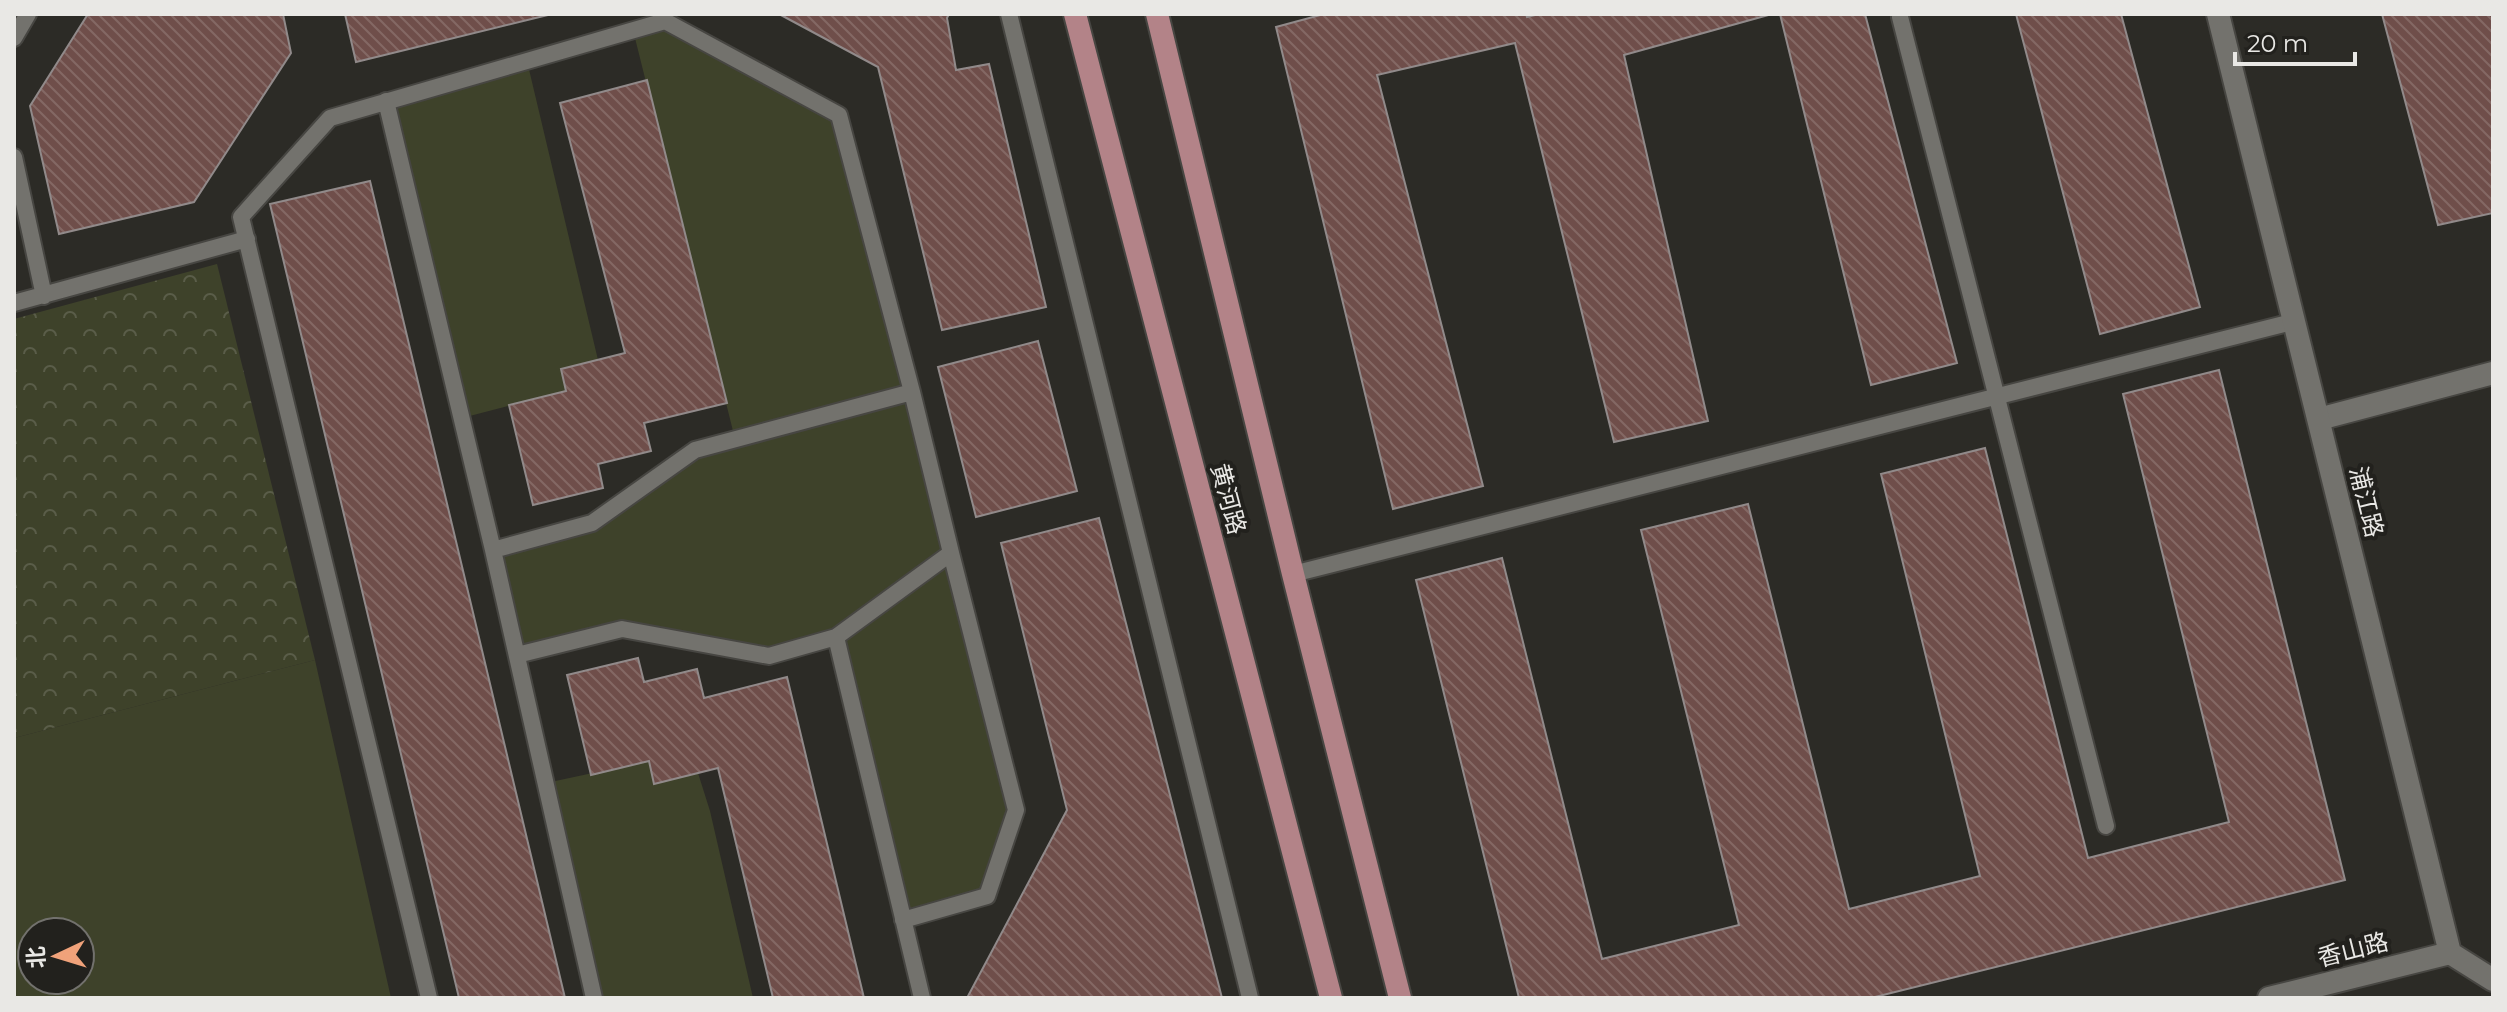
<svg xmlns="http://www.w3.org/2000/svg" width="2507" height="1012" viewBox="0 0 2507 1012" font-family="Montserrat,'Noto Sans SC',sans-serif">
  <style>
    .green { fill: #3e422a; fill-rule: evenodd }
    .park { fill: url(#park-crowns) }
    .building { fill: url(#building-back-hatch); stroke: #918a8a; stroke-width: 2 }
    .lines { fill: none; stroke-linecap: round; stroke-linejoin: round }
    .service-casing { stroke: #474642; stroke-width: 20 }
    .minor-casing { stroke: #474642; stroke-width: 26 }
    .tertiary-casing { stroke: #474642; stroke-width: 26 }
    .primary-casing { stroke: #474642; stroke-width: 26 }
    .service { stroke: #73726d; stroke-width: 16 }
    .minor { stroke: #73726d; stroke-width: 22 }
    .tertiary { stroke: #73726d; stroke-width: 22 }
    .primary { stroke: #b38388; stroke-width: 22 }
    .labels { text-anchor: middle; stroke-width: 8; stroke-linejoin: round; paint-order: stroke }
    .street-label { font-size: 24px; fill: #e9e8e5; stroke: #22211d }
  </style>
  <defs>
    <pattern id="park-crowns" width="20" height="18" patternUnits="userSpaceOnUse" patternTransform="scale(2)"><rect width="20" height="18" fill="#3e422a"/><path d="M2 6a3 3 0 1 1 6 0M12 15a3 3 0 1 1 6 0" fill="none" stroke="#5a5d49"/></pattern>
    <pattern id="building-back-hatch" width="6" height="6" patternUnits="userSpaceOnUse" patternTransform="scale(2)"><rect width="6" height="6" fill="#6f4e4a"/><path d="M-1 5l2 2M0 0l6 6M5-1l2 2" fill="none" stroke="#846864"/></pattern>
  </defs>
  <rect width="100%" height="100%" fill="#2c2b26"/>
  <path class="green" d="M665 21 839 115 1016 810 987 896 903 920 836 637 769 656 622 629 517 655 493 550 592 523 695 450 735 439 633 30Z
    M527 61 598 360 561 369 566 391 462 418 386 101Z
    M315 660 391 998H14V738ZM32 932H80V980H32Z
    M649 761 654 784 698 773 710 811 753 998H594L546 783Z"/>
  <path class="park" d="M217 264 315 660 14 738V319Z"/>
  <path class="building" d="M88 14H283L291 53 194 202 59 234 30 106Z
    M345 14H552L356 62Z
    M779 14H949L947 18 956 70 989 64 1046 307 942 330 878 67Z
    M1324 14H1526L1527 17 1539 14H1772L1624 55 1708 421 1614 442 1515 43 1377 75 1483 486 1393 509 1276 27Z
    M1780 14H1865L1957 363 1871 385Z
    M2016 14H2121L2200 307 2100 334Z
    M2382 14H2493V213L2438 225Z
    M647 80 727 403 644 423 651 451 598 464 603 488 533 505 509 405 566 391 561 369 625 353 560 103Z
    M370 181 565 998H459L270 204Z
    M1038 341 1077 491 976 517 938 367Z
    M2219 370 2345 880 1871 998H1519L1416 580 1502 558 1602 959 1739 925 1641 530 1748 504 1849 909 1980 876 1881 474 1985 448 2088 858 2229 822 2123 394Z
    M1099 518 1222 998H967L1067 810 1001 543Z
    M638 658 644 682 697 669 704 698 787 677 864 998H773L718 768 654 784 649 761 591 775 567 675Z"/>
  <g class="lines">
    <g class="service-casing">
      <path id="service" d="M663 14 665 21 839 115 912 392
        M1009 14 1250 998
        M1900 17 2106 826
        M14 38 28 14
        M386 101 493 550
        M14 157 44 296
        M14 303 247 239
        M1293 574 2296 321
        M517 655 622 629 769 656 836 637
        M903 920 987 896 1016 810 951 553
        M429 998 241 217 330 118 665 21
        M594 998 493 550 592 523 695 450 912 392 951 553 836 637 922 998"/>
    </g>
    <g class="minor-casing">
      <path id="minor" d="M2319 419 2493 373"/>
    </g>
    <g class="tertiary-casing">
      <path id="tertiary" d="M2218 14 2450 953 2493 980
        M2269 998 2450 953"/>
    </g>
    <g class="primary-casing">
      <path id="primary" d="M1075 14 1331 998
        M1157 14 1293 574 1400 998"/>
    </g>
    <use href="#service" class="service"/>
    <use href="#minor" class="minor"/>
    <use href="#tertiary" class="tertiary"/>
    <use href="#primary" class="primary"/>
  </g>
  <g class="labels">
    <g class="street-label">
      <text transform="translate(1228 499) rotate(75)" y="8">黄河路</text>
      <text transform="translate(2366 502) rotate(76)" y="8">浦江路</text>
      <text transform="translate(2353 950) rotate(-14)" y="8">香山路</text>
    </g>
  </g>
  <rect width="2507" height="1012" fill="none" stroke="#e9e8e5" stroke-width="32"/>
  <g transform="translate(56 956) rotate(266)"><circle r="38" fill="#22211d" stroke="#72716d" stroke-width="2"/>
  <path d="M0-6L14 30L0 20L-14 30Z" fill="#f0a27a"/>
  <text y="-12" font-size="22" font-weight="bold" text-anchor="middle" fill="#e9e8e5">北</text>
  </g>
  <path d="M2235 52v12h120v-12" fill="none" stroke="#e9e8e5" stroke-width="4"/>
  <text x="2247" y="52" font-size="24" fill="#e9e8e5" stroke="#22211d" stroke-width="6" paint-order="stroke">20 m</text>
</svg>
